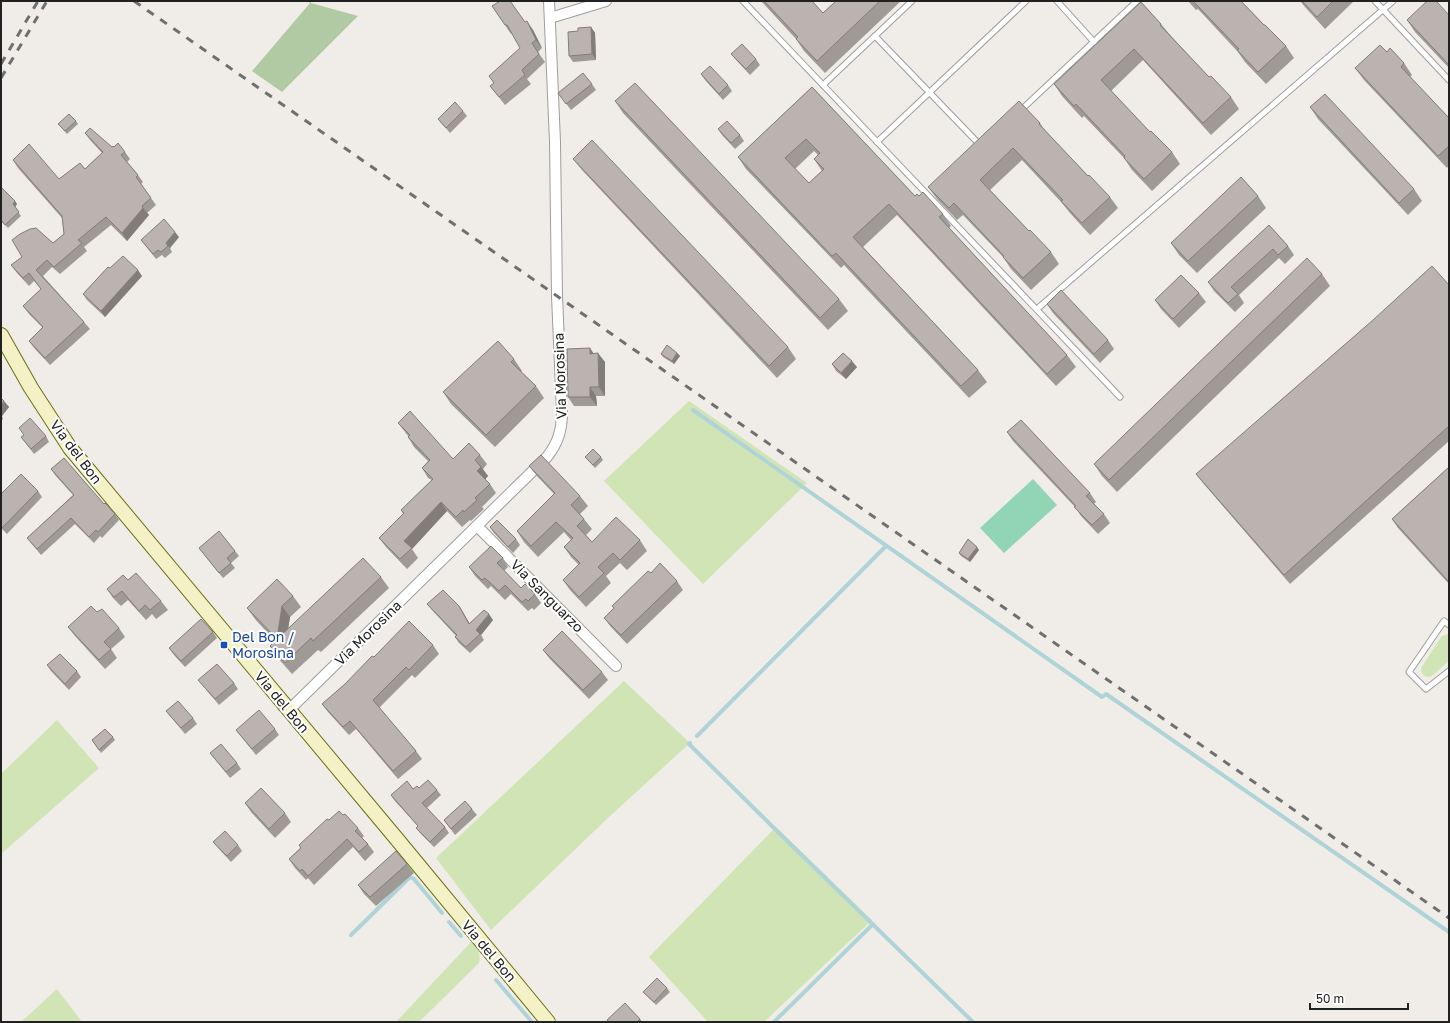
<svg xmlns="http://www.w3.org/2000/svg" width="1450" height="1023" font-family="'Golos Text',sans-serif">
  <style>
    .grass { fill: #d1e4b6 }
    .forest { fill: #b2caa3 }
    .pitch { fill: #92d5b5 }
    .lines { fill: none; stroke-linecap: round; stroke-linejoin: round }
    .stream { stroke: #b0d3d8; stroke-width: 4 }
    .lane-casing { stroke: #9e9e9e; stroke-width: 7 }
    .street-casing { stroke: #9e9e9e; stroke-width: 12 }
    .secondary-casing { stroke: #6c6e13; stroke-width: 16 }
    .lane { stroke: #fff; stroke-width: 5 }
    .street { stroke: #fff; stroke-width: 10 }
    .secondary { stroke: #f3f1c5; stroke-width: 14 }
    .rail { stroke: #6f6f6f; stroke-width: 3; stroke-dasharray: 8 8; stroke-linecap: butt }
    .wall { fill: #a09a96; fill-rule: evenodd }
    .shaded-wall { fill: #827d7a }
    .building { fill: #bab3af; stroke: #827d7a; fill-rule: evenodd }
    .transit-dot { fill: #1a4fb4; stroke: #fff; stroke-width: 1.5 }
    .labels { text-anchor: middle; stroke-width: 4; stroke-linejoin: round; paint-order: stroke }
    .street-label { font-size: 14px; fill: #212121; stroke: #fff }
    .transit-label { font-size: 14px; fill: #164399; stroke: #fff; text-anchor: start }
  </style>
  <rect width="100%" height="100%" fill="#f0ede9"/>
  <g class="grass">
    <polygon points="689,401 807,483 703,584 604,481"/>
    <path d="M1447,634L1449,635V661L1432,676C1426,679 1421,675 1421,668L1441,637Z"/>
    <polygon points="624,681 690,743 609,817 491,930 436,858"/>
    <polygon points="57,720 99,768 1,854 1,774"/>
    <polygon points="776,827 872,920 764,1022 708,1022 649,957"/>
    <path d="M472,941C478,948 481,954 479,963L419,1022H396Z"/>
    <polygon points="57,989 82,1022 21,1022"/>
  </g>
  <polygon class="forest" points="307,1 311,1 311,3 358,16 282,92 252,71 310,3"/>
  <polygon class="pitch" points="1033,479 1057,505 1004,553 980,528"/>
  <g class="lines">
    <g class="stream">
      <polyline points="693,410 1102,697 1106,694 1449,932"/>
      <polyline points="697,736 886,546"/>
      <polyline points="690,743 689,744 778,832 973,1022"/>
      <polyline points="449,922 461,936"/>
      <polyline points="351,935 410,877 414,879 442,913"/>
      <polyline points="496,980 532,1022"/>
      <polyline points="774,1022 873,924"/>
    </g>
    <g class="lane-casing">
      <g id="lane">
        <polyline points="743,1 1120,397"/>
        <polyline points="1057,1 1094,42"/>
        <polyline points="1375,1 1449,80"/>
        <polyline points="875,36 981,146"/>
        <polyline points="823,85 912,1"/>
        <polyline points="1020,111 1137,1"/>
        <polyline points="877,142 1026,1"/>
        <polyline points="1037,309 1393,1"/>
        <polyline points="1449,625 1444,621 1409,672 1426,689 1449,671"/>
      </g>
    </g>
    <g class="street-casing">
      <g id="street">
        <polyline points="550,18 606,1"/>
        <polyline points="477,526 616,666"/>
        <path d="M289,710L547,457C558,443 562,430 562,412L557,296L555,142L549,1"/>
      </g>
    </g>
    <g class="secondary-casing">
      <polyline id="secondary" points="1,335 31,388 70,448 396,838 548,1022"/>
    </g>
    <use href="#lane" class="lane"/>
    <use href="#street" class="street"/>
    <use href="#secondary" class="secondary"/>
    <g class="rail">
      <polyline points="134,1 1449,918"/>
      <polyline points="1,64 38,1"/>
      <polyline points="1,78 47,1"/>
    </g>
  </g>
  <g class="wall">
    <polygon points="761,1 812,1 823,13 836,1 901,1 825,73 804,51 796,39"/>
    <polygon points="1188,1 1241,1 1264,25 1286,46 1294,58 1266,84 1245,62 1238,52 1198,9 1196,10"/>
    <polygon points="1300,1 1352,1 1353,2 1325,29 1305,7"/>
    <polygon points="492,6 525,22 533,30 542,48 538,52 545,62 527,79 531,84 505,105 490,86 494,83 520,48 512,33 511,34"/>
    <polygon points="1449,15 1449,68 1415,32 1407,20"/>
    <polygon points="1161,24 1170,35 1209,77 1231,97 1239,109 1211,135 1143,60 1111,91 1150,132 1172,152 1180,164 1152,191 1132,170 1124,158 1084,116 1082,118 1062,96 1054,84"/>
    <polygon points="591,27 595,33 596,60 573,62 569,56 578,31"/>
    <polygon points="1387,52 1404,63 1412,75 1410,77 1449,118 1449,165 1447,168 1364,80 1355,68"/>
    <polygon points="731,54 756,59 760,65 750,75 736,60"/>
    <polygon points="701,74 728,85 732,91 723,100 705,80"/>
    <polygon points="592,84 596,90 571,110 558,93"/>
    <path d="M812,87L915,196H919L943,214L951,226L949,228L1067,355L1076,367L1056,386L897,215L863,247L978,370L987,382L969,398L844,265L841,268L746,169L738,157ZM814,151L818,155L814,159L822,171L809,183L795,169Z"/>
    <polygon points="615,101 839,299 848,311 828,330 623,113"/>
    <polygon points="1310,107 1414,189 1422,201 1408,215 1318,119"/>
    <polygon points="463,111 467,116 450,133 438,119"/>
    <polygon points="76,121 78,124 67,134 58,124"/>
    <polygon points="1040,123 1046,132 1088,176 1110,197 1118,208 1090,235 1070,213 1062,203 1022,160 990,190 1029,231 1051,252 1059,264 1031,290 1011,269 1003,257 963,215 957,220 937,199 928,187"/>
    <polygon points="718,129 740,135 744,141 735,149 722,135"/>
    <polygon points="85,133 112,147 114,147 125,152 130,159 127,162 138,175 143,182 141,184 156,205 147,213 149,215 127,241 111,225 84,247 87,251 60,274 52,267 43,276 84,322 90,329 50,365 35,349 29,341 43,328 29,314 23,306 41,289 34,281 29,286 17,273 11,265 53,243 64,234 62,218 18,168 13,160 59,179 85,169 102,153 90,140"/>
    <polygon points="573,159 788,347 796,359 777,378 582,170"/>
    <polygon points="1,187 17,204 15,207 21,216 8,228 1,221"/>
    <polygon points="1258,196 1266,208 1197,273 1179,255 1171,243"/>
    <polygon points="1269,225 1288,246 1294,255 1285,264 1279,258 1239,295 1244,303 1235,312 1214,291 1208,282"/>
    <polygon points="179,237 170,248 172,252 165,258 162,255 156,259 141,240"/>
    <polygon points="110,268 142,276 105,317 87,300 83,294"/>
    <polygon points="1322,274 1330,286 1117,492 1102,476 1094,464"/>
    <polygon points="1449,285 1449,441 1290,584 1203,483 1196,474"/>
    <polygon points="1199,293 1206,302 1179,328 1161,309 1155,300"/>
    <polygon points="1047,304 1108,340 1114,349 1100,363 1053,313"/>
    <polygon points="677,353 680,356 674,364 663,357 661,354"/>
    <polygon points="594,354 605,362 605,396 596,396 597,406 574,406 568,397"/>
    <polygon points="514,359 522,371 521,372 536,386 544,398 495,447 451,404 443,392"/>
    <polygon points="832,364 857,367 846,379 836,371"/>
    <polygon points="1,398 9,407 2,416 3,419 1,421"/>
    <polygon points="398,423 453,459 480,455 487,464 483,469 488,476 485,479 490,484 496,493 482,507 484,509 471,521 470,520 462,527 447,511 412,549 418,558 407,569 386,547 379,538 403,514 401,510 432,480 428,478 422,468 428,461 414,447 408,437 408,436 405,432"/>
    <polygon points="1007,432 1090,493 1096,502 1094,504 1104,514 1110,523 1098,534 1081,516 1075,507 1013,441"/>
    <polygon points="46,436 49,442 34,454 21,437"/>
    <polygon points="585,457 601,457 603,460 595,468"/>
    <polygon points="529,466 580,496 588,506 580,514 592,529 586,535 592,542 640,540 647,551 627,570 620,563 606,576 611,583 586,607 570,590 563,580 579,565 571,557 564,547 571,540 564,532 538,557 524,542 517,531 554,494 537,476"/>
    <polygon points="1449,467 1449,584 1398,528 1392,519"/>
    <polygon points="51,469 104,504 115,514 119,520 102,538 100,536 94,543 75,524 41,555 31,543 27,538 73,495 55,475"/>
    <polygon points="38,491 42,497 7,534 1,528 1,494"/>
    <polygon points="490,527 516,539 520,545 513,553 494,533"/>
    <polygon points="199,548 235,551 239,556 231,563 235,568 223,578"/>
    <polygon points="979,550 970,562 961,556 959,553"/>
    <polygon points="503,558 508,567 504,571 521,588 535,594 541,603 534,610 532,608 528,611 511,594 505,600 491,586 488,589 475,576 469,567"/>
    <polygon points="651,573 677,581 683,590 627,644 611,627 604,618 614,609 612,606"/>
    <polygon points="381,577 389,588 321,652 318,650 292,674 277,657 270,646 275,641 255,619 247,608 293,596 301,607 290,617 288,628"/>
    <polygon points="128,580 161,601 168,610 156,619 152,614 146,620 128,600 121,606 113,598 107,589"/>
    <polygon points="427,604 459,606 470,624 493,620 481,635 484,640 470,653 459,643 455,637 456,636 432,610"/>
    <polygon points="97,612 119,628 125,637 111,649 117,658 105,669 75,636 68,627"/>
    <polygon points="213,632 217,638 185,667 174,655 169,648"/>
    <polygon points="433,645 439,654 415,678 412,675 379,708 416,751 422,759 398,779 356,729 349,735 328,712 322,704 345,684 374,657"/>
    <polygon points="543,650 602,672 608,680 589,699 549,658"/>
    <polygon points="47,665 77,671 81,677 69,690 51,671"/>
    <polygon points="198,680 234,683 238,689 219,705 203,686"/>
    <polygon points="166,711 193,718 197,724 185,734 171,717"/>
    <polygon points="275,729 279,735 256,755 236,730"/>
    <polygon points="113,737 115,740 101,753 92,740"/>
    <polygon points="210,753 237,763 241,769 230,778"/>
    <polygon points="419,788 437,790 441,795 427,808 445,827 449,833 434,847 420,833 416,828 418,826 394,800 391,795"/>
    <polygon points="245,803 285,813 291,822 275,838 251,812"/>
    <polygon points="472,809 477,815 455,835 444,820"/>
    <polygon points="329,820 358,828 364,836 362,838 368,844 374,852 365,861 353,847 314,885 308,878 306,880 295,868 289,859"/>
    <polygon points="213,842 238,845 242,851 231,862 218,848"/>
    <polygon points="407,864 414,873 376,906 364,894 358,885"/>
    <polygon points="667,988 670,992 656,1005 643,992"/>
  </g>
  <g class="shaded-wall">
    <polygon points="527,21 533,30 542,48 536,40"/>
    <polygon points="591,27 595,33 596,60 592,54"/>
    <polygon points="15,201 17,204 15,207 13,204"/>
    <polygon points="143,208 149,215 127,241 122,233"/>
    <polygon points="175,232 179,237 170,248 166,243"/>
    <polygon points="138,270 142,276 105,317 101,311"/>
    <polygon points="590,348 596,357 590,354"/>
    <polygon points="598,353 605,362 605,396 599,387"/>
    <polygon points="677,353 680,356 674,364 672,361"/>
    <polygon points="852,361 857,367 846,379 841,373"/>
    <polygon points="590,387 596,396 597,406 590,397"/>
    <polygon points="4,401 9,407 2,416 1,405"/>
    <polygon points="481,467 488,476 484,481 477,471"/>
    <polygon points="441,502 447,511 412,549 404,541"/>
    <polygon points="977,547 979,550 970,562 968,559"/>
    <polygon points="282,606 290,617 285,650 277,639"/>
    <polygon points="459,606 463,612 473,630 469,624"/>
    <polygon points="489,614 493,620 481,635 476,630"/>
    <polygon points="640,1019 642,1022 638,1022 638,1021"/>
  </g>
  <g class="building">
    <polygon points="500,1 510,1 525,22 527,21 536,40 532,43 539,54 522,70 525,75 499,97 490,86 494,83 489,76 520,48 507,25 505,25 492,6"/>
    <polygon points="764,1 812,1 823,13 836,1 880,1 817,61 796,39 798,37"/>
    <polygon points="1193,1 1241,1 1264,25 1265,25 1286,46 1258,72 1237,50 1239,49"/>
    <polygon points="1302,1 1333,1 1317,17"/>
    <polygon points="1427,1 1436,1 1449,15 1449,65 1407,20"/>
    <polygon points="1141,2 1161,24 1160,25 1209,77 1211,76 1231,97 1203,123 1134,49 1101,80 1150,132 1151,131 1172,152 1144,179 1124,158 1125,156 1076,104 1074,106 1054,84"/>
    <polygon points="591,27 592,54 569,56 568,32 578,31 578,28"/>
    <polygon points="742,44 756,59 746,69 731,54"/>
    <polygon points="1380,45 1387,52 1390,48 1404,63 1401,67 1449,118 1449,146 1438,156 1355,68"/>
    <polygon points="710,66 728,85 719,94 701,74"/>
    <polygon points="583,73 592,84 566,104 558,93"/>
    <polygon points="635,83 839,299 820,318 615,101"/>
    <path d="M812,87L915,196L917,194L919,196L923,192L943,214L939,217L1067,355L1047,374L889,204L853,237L978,370L961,386L836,253L832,256L738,157ZM806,139L820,153L814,159L824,169L809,183L785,158Z"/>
    <polygon points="1325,94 1414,189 1399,203 1310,107"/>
    <polygon points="1019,101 1040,123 1039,124 1088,176 1089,175 1110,197 1082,223 1061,201 1063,200 1013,148 980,180 1029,231 1030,230 1051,252 1023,278 1003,257 1004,256 954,203 949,208 928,187"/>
    <polygon points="455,102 463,111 446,128 438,119"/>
    <polygon points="69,114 76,121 65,131 58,124"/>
    <polygon points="727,121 740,135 731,143 718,129"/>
    <polygon points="90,128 112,147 113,146 114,147 118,143 125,152 121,155 138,175 136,177 151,198 142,206 143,208 122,233 106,217 78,240 82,243 54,267 47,260 36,270 84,322 45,358 29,341 43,327 23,306 41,289 29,273 23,278 11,265 22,257 12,240 20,234 30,229 36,228 53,243 64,234 62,216 13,160 29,144 59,179 80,163 85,169 103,152 85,133"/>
    <polygon points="592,140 788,347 769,366 573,159"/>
    <polygon points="1241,177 1258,196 1188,261 1171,243"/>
    <polygon points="1,187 15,201 13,204 19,212 5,225 1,220"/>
    <polygon points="164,219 175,232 166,243 168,246 161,252 158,250 153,254 141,240"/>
    <polygon points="1269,225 1288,246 1278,255 1273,249 1231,287 1238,294 1228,303 1208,282"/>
    <polygon points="123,256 138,270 101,311 83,294 108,267 110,268"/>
    <polygon points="1307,258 1322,274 1109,480 1094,464"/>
    <polygon points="1432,266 1449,285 1449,426 1284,575 1196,474 1373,320"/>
    <polygon points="1181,275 1199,293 1173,319 1155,300"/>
    <polygon points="1061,290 1108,340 1094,354 1047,304"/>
    <polygon points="498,341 514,359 511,362 536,386 486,435 443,392"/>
    <polygon points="667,345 677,353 672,361 661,354"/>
    <polygon points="590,348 590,354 598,353 599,387 590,387 590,397 568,397 567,349"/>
    <polygon points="843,353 852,361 841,373 832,364"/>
    <polygon points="1,398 4,401 1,405"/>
    <polygon points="410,411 453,459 469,443 480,455 475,460 481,467 477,471 490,484 475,498 477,500 464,512 463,510 456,517 441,502 404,541 412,548 400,559 379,538 404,513 401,510 433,479 422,468 430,460 408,437 410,435 398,423"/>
    <polygon points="30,418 46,436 31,449 21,437 24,435 19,428"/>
    <polygon points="1021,420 1090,493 1086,496 1104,514 1092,525 1074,507 1076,506 1007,432"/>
    <polygon points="593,449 601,457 593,465 585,457"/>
    <polygon points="541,455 580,496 571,505 584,519 577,526 592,542 616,517 640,540 620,560 613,553 598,567 604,573 579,597 563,580 580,563 564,547 573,538 556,522 531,546 517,531 555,493 529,466"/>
    <polygon points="64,458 104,504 105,503 115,514 98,532 96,530 89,537 71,518 37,549 27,538 74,495 51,469"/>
    <polygon points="1449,467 1449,582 1392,519"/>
    <polygon points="21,474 38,491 2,528 1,526 1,494"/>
    <polygon points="497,520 516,539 508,547 490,527"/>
    <polygon points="219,531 235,551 227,558 231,563 219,573 199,548"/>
    <polygon points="968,539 977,547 968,559 959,553"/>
    <polygon points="491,546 503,558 497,563 521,588 525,584 535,594 528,601 526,599 522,602 505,585 499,591 485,578 482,580 469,567"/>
    <polygon points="363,558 381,577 313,641 311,638 285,663 270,646 277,639 247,608 277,579 293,596 282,606 277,639"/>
    <polygon points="660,563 677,581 621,635 604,618 614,608 612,606 648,571 651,573"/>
    <polygon points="136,573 161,601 150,610 145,605 139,611 122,591 114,597 107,589 123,575 128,580"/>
    <polygon points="443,590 459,606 469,624 484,610 489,614 476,630 480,634 466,647 455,637 457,635 427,604"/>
    <polygon points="91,606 97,612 102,609 119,628 104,642 111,649 99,660 68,627"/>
    <polygon points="201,619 213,632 181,661 169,648"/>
    <polygon points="409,621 433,645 409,670 406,667 373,700 416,751 393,771 350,721 343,727 322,704 345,684 372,656 374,657"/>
    <polygon points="562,631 602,672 583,690 543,650"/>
    <polygon points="60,654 77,671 65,684 47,665"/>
    <polygon points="217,664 234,683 215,699 198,680"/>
    <polygon points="178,701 193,718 181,728 166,711"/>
    <polygon points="259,710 275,729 252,749 236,730"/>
    <polygon points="105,729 113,737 99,750 92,740"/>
    <polygon points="221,744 237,763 226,772 210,753"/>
    <polygon points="428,780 437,790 422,803 445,827 430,842 416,828 418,826 391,795 407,781 413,789 417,786 419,788"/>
    <polygon points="261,788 285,813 269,829 245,803"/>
    <polygon points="465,801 472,809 451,829 444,820"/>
    <polygon points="339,811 343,815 345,814 358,828 355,831 368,844 359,852 347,839 308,876 302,869 300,871 289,859 301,848 299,845 327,819 329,820"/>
    <polygon points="225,831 238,845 227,856 213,842"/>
    <polygon points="396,851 407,864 370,897 358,885"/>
    <polygon points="657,978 667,988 654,1002 643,992"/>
    <polygon points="625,1003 640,1019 638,1021 638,1022 610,1022 607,1020"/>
  </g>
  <rect class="transit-dot" x="220" y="641" width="8" height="8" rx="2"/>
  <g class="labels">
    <g class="street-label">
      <text transform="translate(560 376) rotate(-92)" y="5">Via Morosina</text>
      <text transform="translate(76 452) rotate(53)" y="5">Via del Bon</text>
      <text transform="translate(547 596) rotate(45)" y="5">Via Sanguarzo</text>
      <text transform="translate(368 633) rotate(-44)" y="5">Via Morosina</text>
      <text transform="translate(282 702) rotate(50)" y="5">Via del Bon</text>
      <text transform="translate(489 951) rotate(50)" y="5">Via del Bon</text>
    </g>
    <g class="transit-label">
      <text x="232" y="642">Del Bon /<tspan x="232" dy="16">Morosina</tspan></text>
    </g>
  </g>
  <rect width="1450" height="1023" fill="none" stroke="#212121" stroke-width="4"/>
  <path d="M1310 1003v6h98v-6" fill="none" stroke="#212121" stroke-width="2"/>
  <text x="1316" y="1003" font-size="12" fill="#212121" stroke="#ffffff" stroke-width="3" paint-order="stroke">50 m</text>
</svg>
